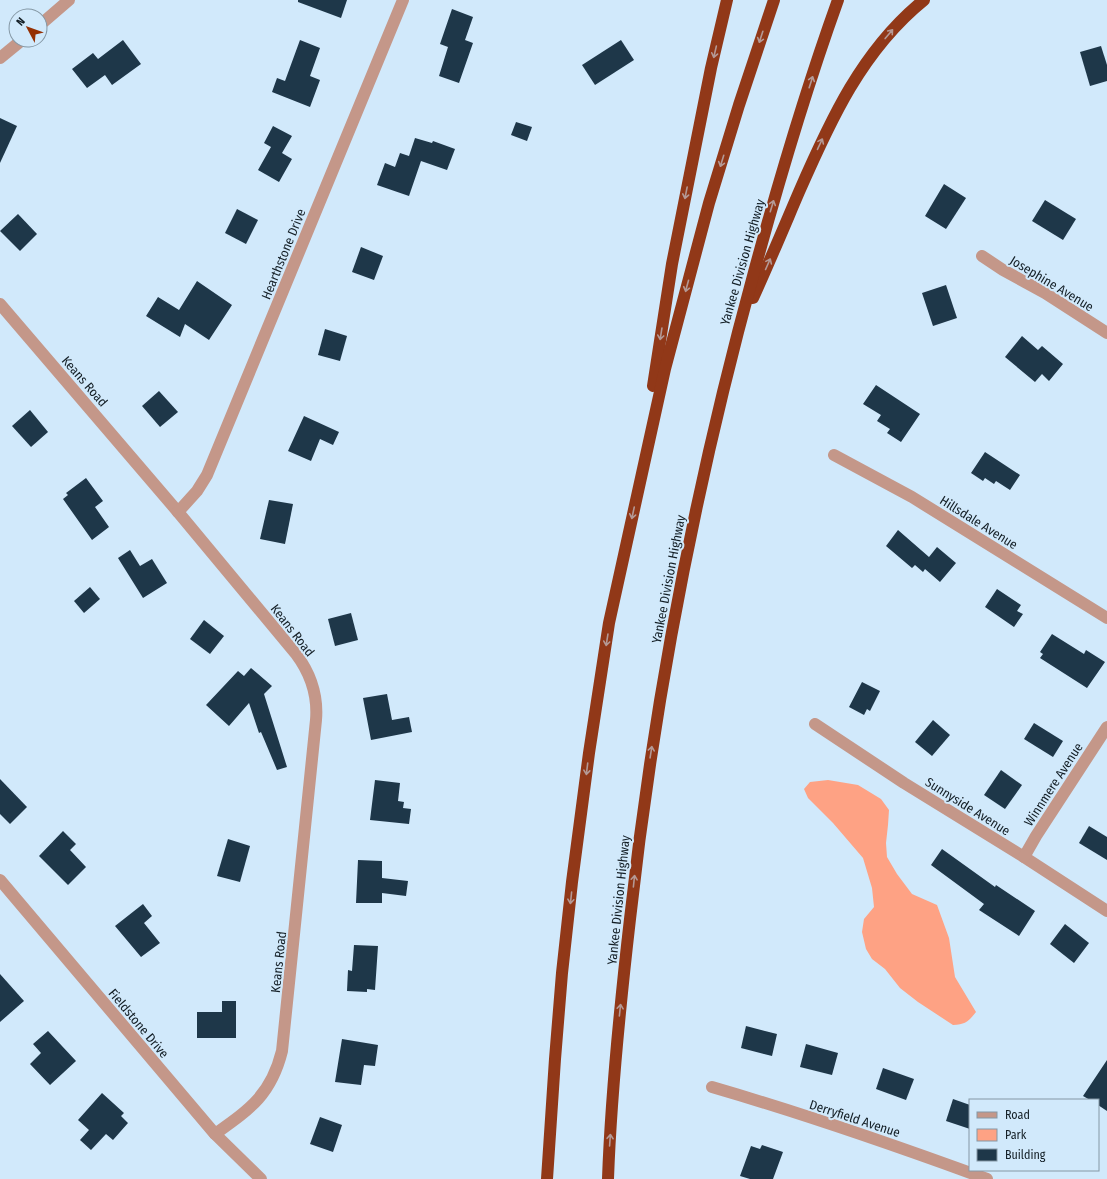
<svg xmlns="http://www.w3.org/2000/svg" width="1107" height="1179" font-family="'Fira Sans Condensed',sans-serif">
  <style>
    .green { fill: #fea284 }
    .building { fill: #1e3749 }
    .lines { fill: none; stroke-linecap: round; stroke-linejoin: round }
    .minor { stroke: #c49789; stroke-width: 12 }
    .motorway { stroke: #913818; stroke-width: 12 }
    .oneway { stroke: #b49995 }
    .labels { text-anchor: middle; stroke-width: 4; stroke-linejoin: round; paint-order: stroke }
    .street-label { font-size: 13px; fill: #131e25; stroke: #d1e9fb }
  </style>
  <rect width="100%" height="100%" fill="#d1e9fb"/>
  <path class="green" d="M828,780L858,785L881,799L889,810L888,825L886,843L887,857L897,874L912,894L937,905L949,938L955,977L976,1012C968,1022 966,1024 953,1025L918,1002L900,988L885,969L872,959L866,949L862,932L864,919L874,907L872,888L863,858L833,823L808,798L804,789L810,782Z"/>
  <g class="building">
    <polygon points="298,0 347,0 341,18 298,2"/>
    <polygon points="452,9 473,17 465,40 473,43 459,83 439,76 448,47 440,44"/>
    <polygon points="123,40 141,64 112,85 105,75 87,88 72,69 93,53 98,59"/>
    <polygon points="300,40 320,48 310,76 320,80 310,107 272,92 277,78 285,81"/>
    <polygon points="621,40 634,60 595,85 582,65"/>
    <polygon points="1101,46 1107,65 1107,81 1090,86 1080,52"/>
    <polygon points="0,118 17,126 0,163"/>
    <polygon points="516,122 532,127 527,141 511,135"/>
    <polygon points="273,126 292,136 282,153 292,159 279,182 258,170 271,147 264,143"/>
    <polygon points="415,138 432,143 433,141 455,149 447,170 421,161 409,196 377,185 385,163 395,167 400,153 409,156"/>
    <polygon points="944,184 966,198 946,229 925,216"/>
    <polygon points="1045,200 1076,219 1063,240 1032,221"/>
    <polygon points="237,209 258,220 246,244 225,233"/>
    <polygon points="18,214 37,234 20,251 0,231"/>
    <polygon points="361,247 383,256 374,280 352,272"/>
    <polygon points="197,281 232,305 209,340 185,324 180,337 146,316 158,297 179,310"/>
    <polygon points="946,285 957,318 933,326 922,293"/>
    <polygon points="325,329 347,336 340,361 318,355"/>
    <polygon points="1022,336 1038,350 1042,346 1063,364 1049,381 1042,374 1035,382 1005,357"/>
    <polygon points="876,385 920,414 901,442 887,433 890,429 877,421 881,415 863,404"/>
    <polygon points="159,391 178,412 160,427 142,406"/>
    <polygon points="30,410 48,432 31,447 12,426"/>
    <polygon points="304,416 339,432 333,445 320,439 311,461 288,451"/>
    <polygon points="985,452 1020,475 1010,490 996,481 994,484 985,478 983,481 971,473"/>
    <polygon points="86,478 103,501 95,507 109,527 92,540 63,499 68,495 66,493"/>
    <polygon points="269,500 293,504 285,544 260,539"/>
    <polygon points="898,530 929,557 937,547 956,563 940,582 925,569 923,572 915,565 912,568 886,546"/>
    <polygon points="130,550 140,566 152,559 167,583 143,598 118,558"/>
    <polygon points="90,587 100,599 84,613 74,601"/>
    <polygon points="997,589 1021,605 1017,611 1023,614 1014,627 985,607"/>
    <polygon points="351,613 358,640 335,646 328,619"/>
    <polygon points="204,620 224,636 210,654 190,639"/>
    <polygon points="1052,634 1084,654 1086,650 1105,662 1087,688 1040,658 1043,654 1040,652"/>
    <polygon points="251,668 272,686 264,694 287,767 277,770 261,732 259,733 249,703 229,726 206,705 238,671 244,676"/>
    <polygon points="862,682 880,691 870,711 867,709 864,715 849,707"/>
    <polygon points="387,694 392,720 409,717 412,732 371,740 363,698"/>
    <polygon points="933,720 950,735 932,756 915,742"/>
    <polygon points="1034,723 1063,741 1053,757 1024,739"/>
    <polygon points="1001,770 1022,785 1005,809 984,795"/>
    <polygon points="0,779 27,807 10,824 0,814"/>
    <polygon points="375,780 400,783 398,801 404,802 403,808 411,809 409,824 370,820"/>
    <polygon points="1089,826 1107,837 1107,860 1079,843"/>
    <polygon points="63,831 76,844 70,850 86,867 68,885 39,856"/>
    <polygon points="228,839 250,846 240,882 217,876"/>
    <polygon points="942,849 995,887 996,885 1035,911 1019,936 979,910 984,904 931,865"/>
    <polygon points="358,860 382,861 382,878 408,881 406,896 382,893 382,903 356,903"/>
    <polygon points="143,904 152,916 144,923 160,943 141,957 115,926"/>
    <polygon points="1065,924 1089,943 1074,963 1050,944"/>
    <polygon points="354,945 378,946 375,990 367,989 367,992 347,991 348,970 352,971"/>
    <polygon points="0,974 24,1001 0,1022"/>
    <polygon points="222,1001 236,1001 236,1038 197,1038 197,1012 222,1012"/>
    <polygon points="746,1026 777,1034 772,1056 741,1048"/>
    <polygon points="48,1031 76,1061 50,1085 30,1064 41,1053 33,1044"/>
    <polygon points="342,1039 378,1045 375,1066 364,1065 361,1085 335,1082"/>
    <polygon points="806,1044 838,1053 832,1075 800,1067"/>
    <polygon points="1107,1060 1107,1111 1098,1105 1098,1100 1090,1100 1083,1096"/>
    <polygon points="883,1068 914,1079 906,1100 876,1089"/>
    <polygon points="102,1093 124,1113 121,1116 128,1123 113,1140 106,1134 91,1150 80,1140 89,1130 78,1120"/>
    <polygon points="953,1099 970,1105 970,1129 946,1121"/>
    <polygon points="320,1117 342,1125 333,1152 310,1144"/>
    <polygon points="762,1145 783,1152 773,1179 750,1179 740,1176 751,1146 760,1149"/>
  </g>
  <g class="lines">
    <g class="minor">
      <polyline points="40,25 69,0"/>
      <polyline points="0,58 22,40"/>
      <polyline points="982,256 1003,270 1045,293 1107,333"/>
      <path d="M0,304L178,512L296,654C311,674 318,696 316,720L282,1051C271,1095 250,1109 215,1134"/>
      <polyline points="834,455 912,497 1107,618"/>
      <polyline points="178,512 197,491 207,475 403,0"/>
      <polyline points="815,724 904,783 1024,857 1107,911"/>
      <polyline points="1024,857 1036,836 1107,727"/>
      <polyline points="0,880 215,1134 261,1179"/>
      <path d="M712,1087C805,1114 897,1146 987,1179"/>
    </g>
    <g class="motorway">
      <path d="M753,298C769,263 784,227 799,192C830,121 862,50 924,0"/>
      <polyline points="653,386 672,264 711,68 727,0"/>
      <polyline points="547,1179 555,1059 562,973 572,882 589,753 609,623 665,369 709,203 739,105 774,0"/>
      <path d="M608,1179C611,1092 620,1006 630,919C654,701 696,484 754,272C779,180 806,89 838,0"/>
    </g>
  </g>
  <defs><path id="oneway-shaft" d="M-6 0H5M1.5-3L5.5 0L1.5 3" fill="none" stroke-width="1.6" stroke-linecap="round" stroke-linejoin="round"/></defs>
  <g class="oneway">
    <use href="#oneway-shaft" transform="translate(889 34) rotate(-50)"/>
    <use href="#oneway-shaft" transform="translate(761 37) rotate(108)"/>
    <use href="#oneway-shaft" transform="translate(715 52) rotate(103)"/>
    <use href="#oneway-shaft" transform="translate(811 82) rotate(-72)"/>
    <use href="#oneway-shaft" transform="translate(820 144) rotate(-65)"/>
    <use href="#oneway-shaft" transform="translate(722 161) rotate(107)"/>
    <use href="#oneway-shaft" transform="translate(686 193) rotate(101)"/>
    <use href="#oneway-shaft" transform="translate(772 206) rotate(-73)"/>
    <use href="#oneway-shaft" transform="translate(768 264) rotate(-66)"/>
    <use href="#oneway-shaft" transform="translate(687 286) rotate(105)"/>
    <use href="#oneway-shaft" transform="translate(661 334) rotate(99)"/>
    <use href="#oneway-shaft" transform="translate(633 513) rotate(102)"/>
    <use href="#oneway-shaft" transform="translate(607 640) rotate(99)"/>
    <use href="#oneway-shaft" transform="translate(651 752) rotate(-81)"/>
    <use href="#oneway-shaft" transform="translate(587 769) rotate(97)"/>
    <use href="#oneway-shaft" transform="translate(634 881) rotate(-84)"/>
    <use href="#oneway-shaft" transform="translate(571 898) rotate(96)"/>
    <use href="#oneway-shaft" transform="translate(620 1010) rotate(-84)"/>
    <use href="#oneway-shaft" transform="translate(610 1140) rotate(-86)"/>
  </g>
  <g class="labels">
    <g class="street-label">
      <text transform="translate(283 254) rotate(-68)" y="5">Hearthstone Drive</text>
      <text transform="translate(742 262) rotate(-74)" y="5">Yankee Division Highway</text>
      <text transform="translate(1052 283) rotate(31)" y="5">Josephine Avenue</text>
      <text transform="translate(85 381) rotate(49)" y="5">Keans Road</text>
      <text transform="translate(979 522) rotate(32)" y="5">Hillsdale Avenue</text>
      <text transform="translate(668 579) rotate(-79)" y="5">Yankee Division Highway</text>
      <text transform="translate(293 630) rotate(52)" y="5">Keans Road</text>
      <text transform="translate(1053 784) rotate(-57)" y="5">Winnmere Avenue</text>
      <text transform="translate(968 806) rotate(32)" y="5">Sunnyside Avenue</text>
      <text transform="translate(618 900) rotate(-84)" y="5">Yankee Division Highway</text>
      <text transform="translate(278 962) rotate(-84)" y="5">Keans Road</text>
      <text transform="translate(139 1023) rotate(50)" y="5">Fieldstone Drive</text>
      <text transform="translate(855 1118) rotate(18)" y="5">Derryfield Avenue</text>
    </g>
  </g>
  <rect x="969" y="1099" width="130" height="72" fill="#d1e9fb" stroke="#8598a5"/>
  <rect x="977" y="1112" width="20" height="6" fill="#c49789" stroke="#8598a5"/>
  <text x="1005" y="1119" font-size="12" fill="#131e25">Road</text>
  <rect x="977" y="1129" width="20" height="12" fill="#fea284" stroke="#8598a5"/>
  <text x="1005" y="1139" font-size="12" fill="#131e25">Park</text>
  <rect x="977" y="1149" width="20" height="12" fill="#1e3749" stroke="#8598a5"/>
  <text x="1005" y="1159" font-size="12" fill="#131e25">Building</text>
  <g transform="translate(28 28) rotate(311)"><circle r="19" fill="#d1e9fb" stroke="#8598a5"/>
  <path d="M0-3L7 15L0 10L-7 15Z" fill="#953003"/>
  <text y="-6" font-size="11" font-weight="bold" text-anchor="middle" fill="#131e25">N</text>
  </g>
</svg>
